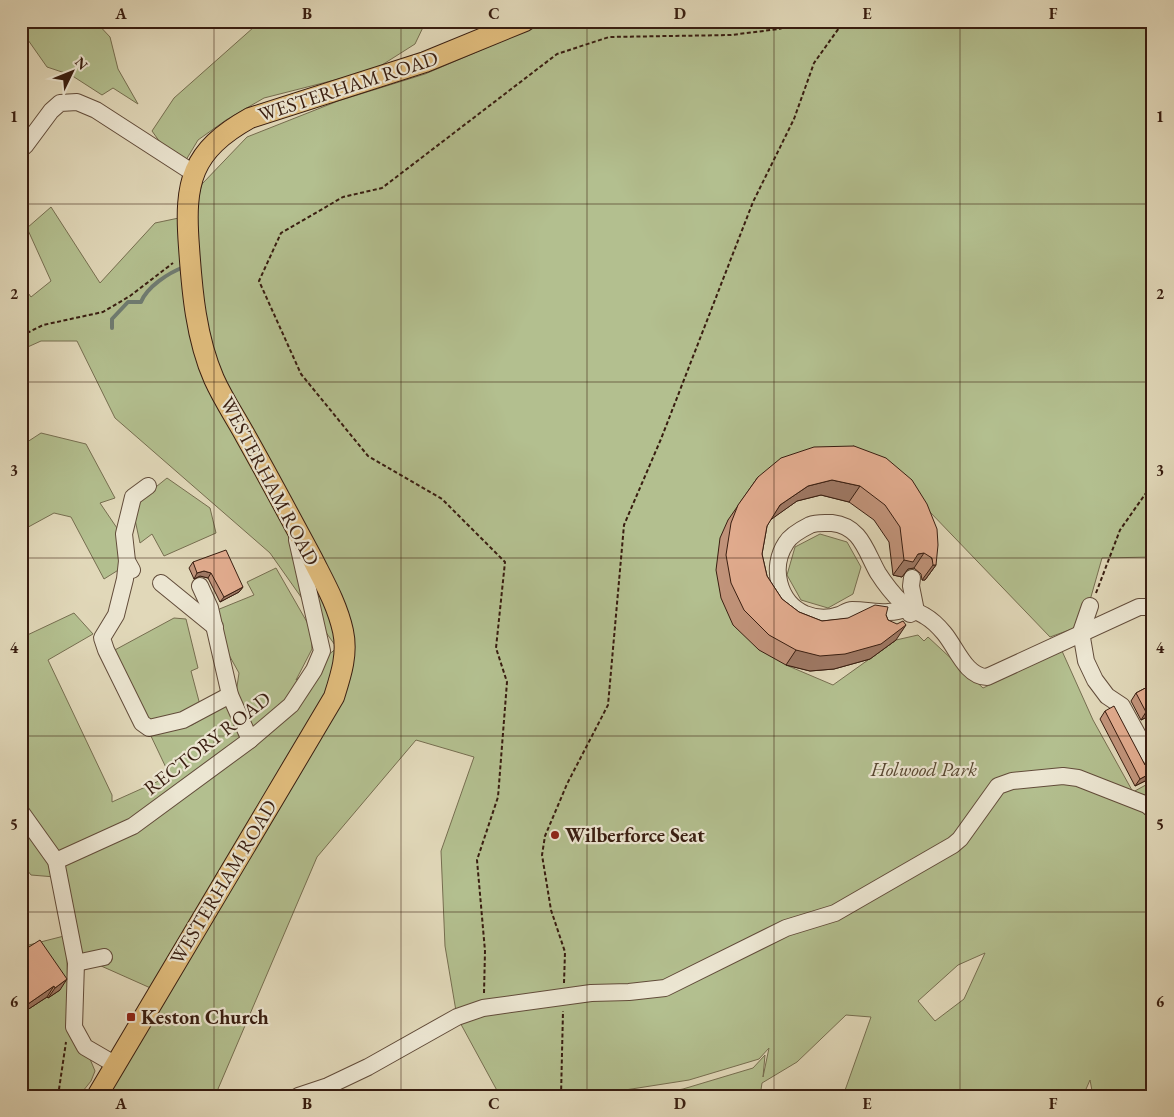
<svg xmlns="http://www.w3.org/2000/svg" width="1174" height="1117" font-family="'EB Garamond',serif">
  <style>
    .green { fill: #b3bf8f; stroke: #766e50; fill-rule: evenodd }
    .lines { fill: none; stroke-linecap: round; stroke-linejoin: round }
    .stream { stroke: #6f7b71; stroke-width: 4 }
    .minor-casing { stroke: #624c3a; stroke-width: 18 }
    .major-casing { stroke: #381d10; stroke-width: 22 }
    .path { stroke: #381d10; stroke-width: 2; stroke-dasharray: 4 2.5; stroke-linecap: butt }
    .minor { stroke: #ece6d2; stroke-width: 16 }
    .major { stroke: #e0bc7c; stroke-width: 20 }
    .wall { fill: #c2947b; stroke: #381d10 }
    .shaded-wall { fill: #9e7864; stroke: #381d10 }
    .building { fill: #e2ac8f; stroke: #381d10 }
    .grid { fill: none; stroke: #381d10; stroke-width: 1; stroke-opacity: 0.55 }
    .poi-dot { fill: #8f2418; stroke: #ece6d2; stroke-width: 2 }
    .labels { text-anchor: middle; stroke-width: 4.5; stroke-linejoin: round; paint-order: stroke }
    .street-label { font-size: 20px; fill: #381d10; stroke: #ece6d2 }
    .park-label { font-size: 20px; font-style: italic; fill: #574630; stroke: #ece6d2 }
    .poi-label { font-size: 20px; font-weight: bold; fill: #381d10; stroke: #ece6d2; text-anchor: start }
    .neatline { fill: none; stroke: #381d10; stroke-width: 2 }
    .grid-label { font-size: 16px; text-anchor: middle; font-weight: bold; fill: #381d10 }
  </style>
  <rect width="100%" height="100%" fill="#e1d8b9"/>
  <filter id="stains"><feTurbulence type="fractalNoise" baseFrequency=".004" numOctaves="4"/><feColorMatrix values="0 0 0 0 .2 0 0 0 0 .09 0 0 0 0 .02 0 0 0 .5 -.17"/></filter>
  <radialGradient id="worn" r=".72"><stop offset=".6" stop-color="#630" stop-opacity="0"/><stop offset="1" stop-color="#630" stop-opacity=".3"/></radialGradient>
  <g class="green">
    <polygon points="21,21 95,21 110,37 118,69 138,104 113,88 102,95 71,75 47,67 21,30"/>
    <polygon points="251,21 426,21 415,44 374,70 264,98 226,120 198,140 186,160 162,145 152,131 174,98 254,27"/>
    <path d="M549,21H819L820,23L823,21H1153V557L1102,558L1083,625L1050,637L929,511L876,473L728,520L786,665L833,685L896,640L918,635L924,641L928,637L983,688L1062,651L1093,720L1133,792L1153,781V1096H1093L1090,1080L1083,1096H843L871,1017L846,1015L797,1062L762,1083L760,1096H642L683,1089L753,1068L765,1055L763,1077L769,1048L759,1059L689,1080L593,1095L500,1096L457,1017L445,946L441,851L474,757L416,740L317,857L215,1096H99L155,990L81,957L55,877L31,875L21,862V638L74,613L93,634L48,660L112,795V802L170,776L150,734L192,725L227,704L234,726L247,717L236,693L239,673L229,655L217,610L254,595L247,582L276,568L311,629L312,649L296,680L337,648L270,553L115,418L77,341H41L21,350V283L31,297L51,281L27,228L51,207L100,283L155,223L193,215L202,184L247,137L338,101L425,74ZM985,953L964,999L935,1021L918,1001L958,965Z"/>
    <polygon points="41,433 86,444 115,498 100,503 119,531 120,569 104,579 71,517 54,513 21,531 21,446"/>
    <polygon points="167,478 210,508 216,533 164,556 152,534 140,543 134,515 136,503"/>
    <polygon points="820,534 847,542 861,567 853,594 828,608 801,600 787,575 795,547"/>
    <polygon points="174,618 186,619 198,668 191,671 200,705 161,720 150,722 113,651"/>
    <polygon points="64,936 67,958 68,1022 90,1059 95,1071 91,1081 79,1096 21,1096 21,947"/>
  </g>
  <g class="lines">
    <path class="stream" d="M112,328V319L128,302H141C147,287 168,273 184,267"/>
    <g class="minor-casing">
      <g id="minor">
        <polyline points="25,146 51,111 60,103 77,102 96,110 195,174"/>
        <polyline points="127,561 125,579 116,615 102,638 106,650 142,723 149,728 183,720 230,695"/>
        <polyline points="132,570 127,561 124,534 133,497 148,486"/>
        <polyline points="161,583 215,627"/>
        <polyline points="200,586 210,608 230,695 250,740"/>
        <polyline points="1090,606 1081,632 1086,661 1095,680 1107,696 1122,706 1150,757 1153,756"/>
        <path d="M908,608C887,616 873,610 852,610C847,610 843,614 839,615C828,619 815,618 805,614C778,602 770,567 786,543C790,536 802,529 810,525C817,522 825,523 832,523C861,526 866,552 878,573C885,584 893,594 902,603C908,609 917,611 925,616C932,620 939,627 944,633C956,647 966,677 987,677L1139,607H1153"/>
        <polyline points="910,614 916,611 911,586 912,578"/>
        <polyline points="21,812 56,861 76,963 74,1027 85,1047 116,1065"/>
        <polyline points="56,861 133,826 250,740 291,705 314,670 322,651 297,540"/>
        <polyline points="76,963 104,957"/>
        <polyline points="298,1096 328,1086 368,1067 457,1017 483,1008 591,993 629,992 665,988 786,928 835,913 953,845 960,839 998,786 1012,781 1063,776 1078,778 1147,805 1153,810"/>
      </g>
    </g>
    <g class="major-casing">
      <path id="major" d="M97,1096L334,697C341,675 348,654 343,631C337,604 324,582 312,558C290,517 268,476 245,435C235,417 223,399 214,379C196,338 192,291 189,247C184,182 191,151 250,118L425,62L525,21"/>
    </g>
    <g class="path">
      <polyline points="21,336 43,325 103,312 130,296 173,263"/>
      <polyline points="1096,593 1120,530 1153,483"/>
      <polyline points="564,983 565,952 551,910 542,855 545,836 567,784 608,705 624,525 661,439 753,202 794,119 814,63 844,21"/>
      <polyline points="484,993 485,951 477,860 498,797 507,682 496,648 505,562 442,499 368,456 301,374 259,281 281,233 343,197 382,188 557,54 609,37 731,35 779,29 805,21"/>
      <polyline points="58,1096 66,1042"/>
      <polyline points="561,1096 563,1011"/>
    </g>
    <use href="#minor" class="minor"/>
    <use href="#major" class="major"/>
  </g>
  <g class="wall">
    <polygon points="854,446 936,565 925,580 922,580 921,574 914,568 908,569 902,577 893,575 889,542 874,520 849,502 821,495 797,501 771,519 767,526 762,554 767,576 782,599 799,612 822,621 886,615 896,640 870,659 834,669 810,671 786,665 759,650 733,625 721,598 716,570 720,538 728,520 758,477"/>
    <polygon points="193,562 243,587 239,592 220,602 208,578 200,576 194,579 189,568"/>
    <polygon points="1153,684 1153,714 1141,720 1131,701 1136,693"/>
    <polygon points="1105,711 1145,765 1153,761 1153,777 1135,786 1100,719"/>
    <polygon points="1153,852 1153,867 1149,866"/>
    <polygon points="21,952 60,990 48,998 47,997 21,1014"/>
  </g>
  <g class="shaded-wall">
    <polygon points="832,480 860,486 849,502 821,495 797,501 769,521 780,505 808,486"/>
    <polygon points="924,553 914,568 908,569 902,577 893,575 904,560 918,554"/>
    <polygon points="933,565 936,565 925,580 922,580"/>
    <polygon points="204,571 211,573 208,578 200,576 194,579 197,573"/>
    <polygon points="243,587 239,592 220,602 224,597"/>
    <polygon points="906,625 896,640 870,659 834,669 810,671 786,665 796,650"/>
    <polygon points="1153,709 1153,714 1141,720 1146,712"/>
    <polygon points="1153,772 1153,777 1135,786 1140,779"/>
    <polygon points="1153,861 1153,867 1149,866"/>
    <polygon points="67,979 60,990 48,998 55,988"/>
    <polygon points="54,986 47,997 21,1014 28,1004"/>
  </g>
  <g class="building">
    <polygon points="854,446 886,458 912,480 927,504 937,529 938,545 936,565 933,565 932,558 924,553 918,554 913,562 904,560 900,527 885,505 860,486 832,480 808,486 780,505 767,526 762,554 767,576 782,599 799,612 822,621 848,618 875,605 888,607 886,615 888,620 897,624 903,621 906,625 881,644 845,654 820,656 796,650 769,635 744,610 731,583 726,555 731,523 738,505 758,477 781,458 814,447"/>
    <polygon points="226,550 243,587 224,597 211,573 204,571 197,573 193,562"/>
    <polygon points="1153,684 1153,709 1146,712 1136,693"/>
    <polygon points="1114,706 1145,765 1153,761 1153,772 1140,779 1105,711"/>
    <polygon points="40,940 67,979 55,988 54,986 28,1004 21,994 21,952"/>
  </g>
  <path class="grid" d="M214,21V1096M401,21V1096M587,21V1096M774,21V1096M960,21V1096M21,204H1153M21,382H1153M21,558H1153M21,736H1153M21,912H1153"/>
  <g class="poi-dot">
    <circle cx="555" cy="835" r="5"/>
    <rect x="126" y="1012" width="10" height="10" rx="2.5"/>
  </g>
  <g class="labels">
    <g class="street-label">
      <text transform="translate(348 86) rotate(-18)" y="7">WESTERHAM ROAD</text>
      <text transform="translate(270 481) rotate(62)" y="7">WESTERHAM ROAD</text>
      <text transform="translate(207 743) rotate(-38)" y="7">RECTORY ROAD</text>
      <text transform="translate(223 882) rotate(-59)" y="7">WESTERHAM ROAD</text>
    </g>
    <g class="park-label">
      <text x="924" y="776">Holwood Park</text>
    </g>
    <g class="poi-label">
      <text x="565" y="842">Wilberforce Seat</text>
      <text x="141" y="1024">Keston Church</text>
    </g>
  </g>
  <rect width="1174" height="1117" fill="none" stroke="#e1d8b9" stroke-width="55"/>
  <g transform="translate(72 72) rotate(47)" stroke="#ece6d2" stroke-width="4" paint-order="stroke">
  <path d="M0-4L9 19L0 12L-9 19Z" fill="#381d10"/>
  <text y="-8" font-size="14" font-weight="bold" text-anchor="middle" fill="#381d10">N</text>
  </g>
  <rect x="28" y="28" width="1118" height="1062" class="neatline"/>
  <g class="grid-label">
    <text x="121" y="19">A</text>
    <text x="307" y="19">B</text>
    <text x="494" y="19">C</text>
    <text x="680" y="19">D</text>
    <text x="867" y="19">E</text>
    <text x="1053" y="19">F</text>
    <text x="14" y="122">1</text>
    <text x="1160" y="122">1</text>
    <text x="14" y="299">2</text>
    <text x="1160" y="299">2</text>
    <text x="14" y="476">3</text>
    <text x="1160" y="476">3</text>
    <text x="14" y="653">4</text>
    <text x="1160" y="653">4</text>
    <text x="14" y="830">5</text>
    <text x="1160" y="830">5</text>
    <text x="14" y="1007">6</text>
    <text x="1160" y="1007">6</text>
    <text x="121" y="1109">A</text>
    <text x="307" y="1109">B</text>
    <text x="494" y="1109">C</text>
    <text x="680" y="1109">D</text>
    <text x="867" y="1109">E</text>
    <text x="1053" y="1109">F</text>
  </g>
  <rect width="100%" height="100%" filter="url(#stains)"/>
  <rect width="100%" height="100%" fill="url(#worn)"/>
</svg>
